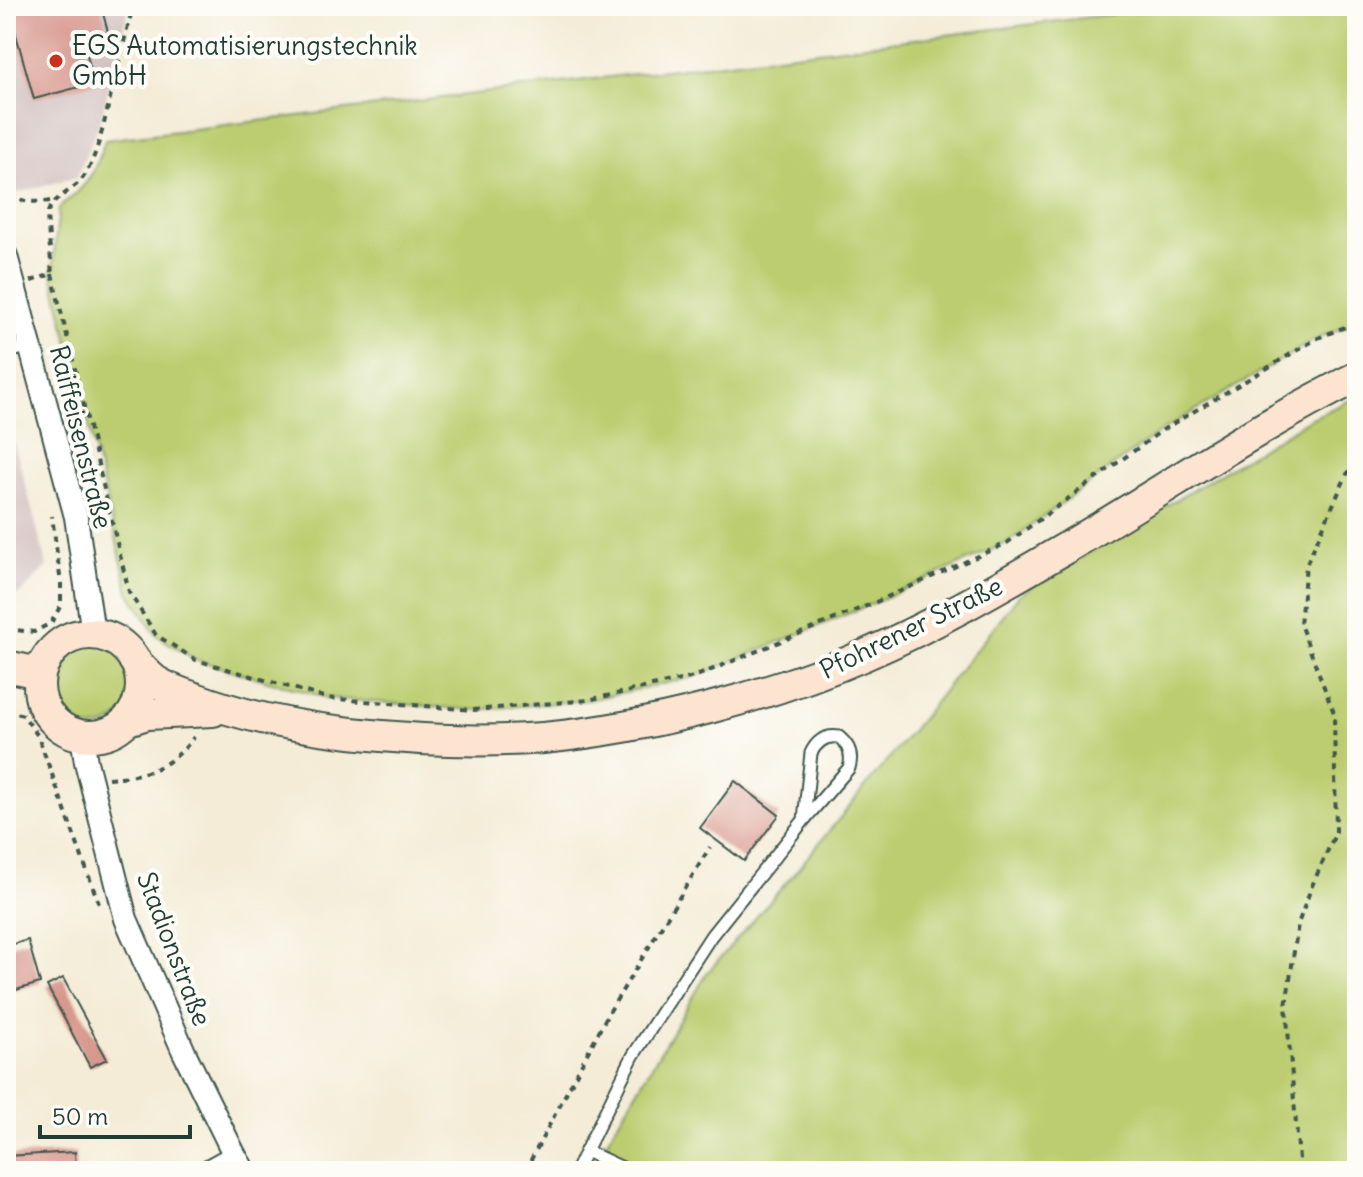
<svg xmlns="http://www.w3.org/2000/svg" width="1363" height="1177" font-family="Delius,sans-serif">
  <style>
    .industrial { fill: #d1bfbf }
    .green { fill: #bbcd70; stroke: #6d8552; stroke-width: 2 }
    .building { fill: #d8988e }
    .lines { fill: none; stroke-linecap: round; stroke-linejoin: round }
    .lane-casing { stroke: #3f574c; stroke-width: 15 }
    .street-casing { stroke: #3f574c; stroke-width: 26 }
    .secondary-casing { stroke: #3f574c; stroke-width: 34 }
    .path { stroke: #3f574c; stroke-width: 4; stroke-dasharray: 6 6; stroke-linecap: butt }
    .lane { stroke: #fff; stroke-width: 11 }
    .street { stroke: #fff; stroke-width: 22 }
    .secondary { stroke: #fde4d1; stroke-width: 30 }
    .poi-dot { fill: #c8321e; stroke: #fdfcf7; stroke-width: 3 }
    .labels { text-anchor: middle; stroke-width: 8; stroke-linejoin: round; paint-order: stroke }
    .poi-label { font-size: 26px; fill: #1f3d34; stroke: #fdfcf7; text-anchor: start }
    .street-label { font-size: 26px; fill: #1f3d34; stroke: #fdfcf7 }
  </style>
  <rect width="100%" height="100%" fill="#fdfcf7"/>
  <filter id="ink" filterUnits="userSpaceOnUse"><feTurbulence type="fractalNoise" baseFrequency=".0125" numOctaves="2"/><feDisplacementMap in="SourceGraphic" scale="16" xChannelSelector="R" yChannelSelector="G"/><feConvolveMatrix kernelMatrix="1 2 1 2 8 2 1 2 1" color-interpolation-filters="sRGB"/></filter>
  <filter id="wash" filterUnits="userSpaceOnUse"><feTurbulence type="fractalNoise" baseFrequency=".006" numOctaves="4" result="noise"/><feDisplacementMap in="SourceGraphic" scale="32" xChannelSelector="R" yChannelSelector="G"/><feGaussianBlur stdDeviation="1.8" result="paint"/><feColorMatrix in="noise" values="0 0 0 0 0 0 0 0 0 0 0 0 0 0 0 0 0 1.4 0 .05"/><feComposite in="paint" operator="in"/></filter>
  <g filter="url(#wash)">
    <rect width="100%" height="100%" fill="#f4ecd7"/>
    <g class="industrial">
      <polygon points="6,6 129,6 101,118 77,177 6,196"/>
      <polygon points="6,412 47,566 21,593 6,598"/>
    </g>
    <g class="green">
      <path d="M1179,6H1357V322L1318,338L1164,429L1007,543L876,602L694,677L588,700L474,710L327,698L196,660L156,635L129,592L52,274L59,208C88,185 94,176 105,140Z"/>
      <polygon points="1357,397 1357,1171 589,1171 708,972 793,875 927,712 1019,595 1310,419"/>
      <circle cx="90" cy="684" r="44"/>
    </g>
    <g id="blocks">
      <g class="building">
        <polygon points="8,6 101,6 108,32 83,39 94,83 34,99"/>
        <polygon points="735,781 779,815 744,861 700,828"/>
        <polygon points="28,940 40,983 6,993 6,946"/>
        <polygon points="63,978 107,1059 90,1067 47,986"/>
        <polygon points="75,1152 76,1171 6,1171 6,1156"/>
      </g>
    </g>
  </g>
  <g filter="url(#ink)">
    <use href="#blocks" fill-opacity="0" stroke="#3f574c" stroke-width="2"/>
    <g class="lines">
      <g class="lane-casing">
        <g id="lane">
          <polyline points="6,353 29,346"/>
          <polyline points="586,1151 629,1171"/>
          <path d="M576,1171L633,1056L711,936L804,820L849,768C853,755 849,745 839,737C826,735 817,741 811,753L804,820"/>
        </g>
      </g>
      <g class="street-casing">
        <g id="street">
          <polyline points="6,256 76,517 93,633"/>
          <polyline points="82,736 86,762 126,919 184,1052 235,1156 244,1171"/>
          <polyline points="208,1171 235,1156"/>
        </g>
      </g>
      <g class="secondary-casing">
        <g id="secondary">
          <circle cx="90" cy="685" r="51"/>
          <path d="M134,660C140,666 146,673 153,679C165,688 181,693 195,698C245,717 298,727 351,733C414,740 479,743 543,738C649,728 768,697 865,655C932,626 996,589 1059,552C1158,494 1254,428 1357,377"/>
          <polyline points="6,666 39,673"/>
          <polyline points="128,720 147,714 213,711"/>
        </g>
      </g>
      <g class="path">
        <path d="M6,181C16,206 29,202 53,201"/>
        <polyline points="52,274 129,592 156,635 196,660 327,698 474,710 588,700 694,677 876,602 1007,543 1164,429 1318,338 1357,322"/>
        <path d="M31,281L52,274L47,215C52,196 74,192 85,175C97,156 105,120 110,98C118,67 125,37 133,6"/>
        <polyline points="6,629 34,632 51,623 61,605 61,584 52,516"/>
        <polyline points="6,710 23,715 38,736 99,904"/>
        <path d="M108,778C145,776 171,768 194,737"/>
        <polyline points="525,1171 608,1014 710,847"/>
        <polyline points="1297,1171 1299,1159 1286,1006 1298,924 1311,888 1336,832 1334,713 1300,624 1306,565 1347,474 1357,464"/>
      </g>
      <use href="#lane" class="lane"/>
      <use href="#street" class="street"/>
      <use href="#secondary" class="secondary"/>
    </g>
  </g>
  <circle class="poi-dot" cx="56" cy="61" r="8"/>
  <g class="labels">
    <g class="poi-label">
      <text x="72" y="55">EGS Automatisierungstechnik<tspan x="72" dy="30">GmbH</tspan></text>
    </g>
    <g class="street-label">
      <text transform="translate(81 437) rotate(76)" y="9">Raiffeisenstraße</text>
      <text transform="translate(911 628) rotate(-26)" y="9">Pfohrener Straße</text>
      <text transform="translate(174 949) rotate(69)" y="9">Stadionstraße</text>
    </g>
  </g>
  <rect width="1363" height="1177" fill="none" stroke="#fdfcf7" stroke-width="32"/>
  <path d="M40 1125v12h150v-12" fill="none" stroke="#1f3d34" stroke-width="4"/>
  <text x="52" y="1125" font-size="24" fill="#1f3d34" stroke="#fdfcf7" stroke-width="6" paint-order="stroke">50 m</text>
</svg>
